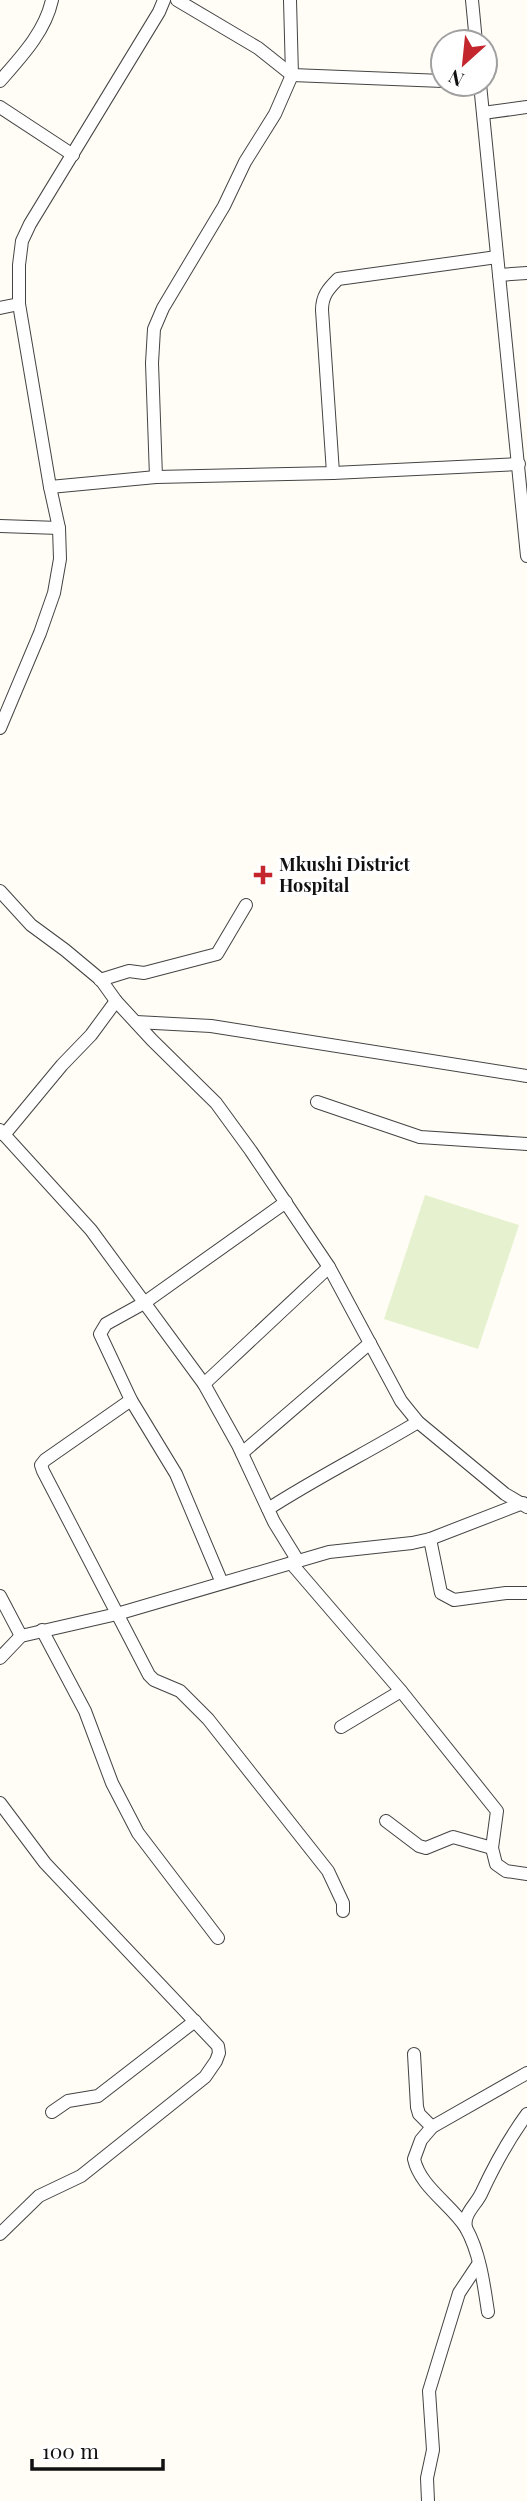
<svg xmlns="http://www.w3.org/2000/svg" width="527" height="2501" font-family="'Playfair Display',serif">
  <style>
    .pitch { fill: #e6f2cf }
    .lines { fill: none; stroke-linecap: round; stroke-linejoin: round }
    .minor-casing { stroke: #444; stroke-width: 14 }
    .minor { stroke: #fff; stroke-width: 12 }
    .poi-dot { fill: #c4262e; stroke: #fff; stroke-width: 2.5 }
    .labels { text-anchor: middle; stroke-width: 7; stroke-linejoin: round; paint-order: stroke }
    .poi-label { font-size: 18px; font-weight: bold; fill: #111; stroke: #fff; text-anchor: start }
  </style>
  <rect width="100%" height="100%" fill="#fffdf5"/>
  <polygon class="pitch" points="425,1195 519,1225 478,1349 384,1319"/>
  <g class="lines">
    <g class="minor-casing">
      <g id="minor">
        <polyline points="177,0 258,48 292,75 443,81"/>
        <polyline points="472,0 476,42"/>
        <path d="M0,81C21,57 45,32 52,0"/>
        <polyline points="480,84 527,556"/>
        <polyline points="0,107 73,155"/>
        <polyline points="483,113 527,107"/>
        <polyline points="499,275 527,273"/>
        <polyline points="0,308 19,304"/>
        <path d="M333,473L322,310C322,296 328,289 338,279L497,257"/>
        <polyline points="156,477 152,363 154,329 163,308 224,206 245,162 275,114 292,75 290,0"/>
        <polyline points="50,487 156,477 333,473 519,464"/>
        <polyline points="0,526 59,528"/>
        <polyline points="0,728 40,633 54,593 60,559 59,528 50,487 19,304 19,265 22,241 30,224 159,12 164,0"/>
        <polyline points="0,891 31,925 65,950 101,980 116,1001 152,1040 216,1103 251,1151 329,1267 401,1401 418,1422 505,1494 527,1507"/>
        <polyline points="100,980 129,971 144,973 217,954 246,905"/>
        <polyline points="136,1022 211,1026 527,1076"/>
        <polyline points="317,1102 420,1137 527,1144"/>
        <polyline points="0,1130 91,1230 204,1384 238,1445 274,1522 298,1561"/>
        <polyline points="4,1135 62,1065 91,1035 116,1001"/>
        <polyline points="204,1384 329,1267"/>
        <polyline points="131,1400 45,1460 41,1465 43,1471 149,1675 154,1680 180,1691 208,1719 328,1871 343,1903 343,1911"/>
        <polyline points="242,1453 370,1343"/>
        <path d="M268,1509C316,1478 368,1452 418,1422"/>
        <polyline points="430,1539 441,1593 454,1600 506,1593 527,1593"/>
        <polyline points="291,1563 401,1691 497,1811 492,1848 496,1864 506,1871 527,1874"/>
        <polyline points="222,1583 176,1474 131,1400 100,1334 106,1324 144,1303 286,1202"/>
        <polyline points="0,1596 21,1636"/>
        <polyline points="42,1630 85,1711 112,1783 138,1833 218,1938"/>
        <polyline points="0,1658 21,1636 117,1614 329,1552 412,1543 430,1539 523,1503"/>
        <polyline points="341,1727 401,1691"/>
        <polyline points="0,1803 45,1863 218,2046 219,2053 216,2061 205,2077 81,2176 39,2196 0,2234"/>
        <polyline points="386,1821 419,1846 426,1848 453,1837 492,1848"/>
        <polyline points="414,2054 417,2107 419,2114 432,2127"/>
        <polyline points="52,2112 68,2101 98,2096 195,2021"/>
        <path d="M466,2228C463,2214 475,2206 481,2194C494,2166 508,2140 527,2114"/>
        <path d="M488,2312C484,2285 480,2253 466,2228C452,2205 420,2187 414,2159L421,2140L432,2127L527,2073"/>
        <polyline points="428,2501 427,2478 433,2450 429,2391 459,2293 479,2263"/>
      </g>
    </g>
    <use href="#minor" class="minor"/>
  </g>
  <path class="poi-dot" d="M259.5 864.5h7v7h7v7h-7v7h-7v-7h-7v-7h7z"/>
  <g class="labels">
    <g class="poi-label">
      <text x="279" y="871">Mkushi District<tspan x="279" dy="21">Hospital</tspan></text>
    </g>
  </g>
  <g transform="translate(464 63) rotate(207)"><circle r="33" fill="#ffffff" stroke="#a0a0a0" stroke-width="2"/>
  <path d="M0-5L12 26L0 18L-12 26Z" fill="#c4262e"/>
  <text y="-10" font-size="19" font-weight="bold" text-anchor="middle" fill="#111111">N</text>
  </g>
  <path d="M32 2459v10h131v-10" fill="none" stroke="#111111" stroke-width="3.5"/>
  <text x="42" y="2459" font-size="21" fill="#111111" stroke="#ffffff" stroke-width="5" paint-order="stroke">100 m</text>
</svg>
